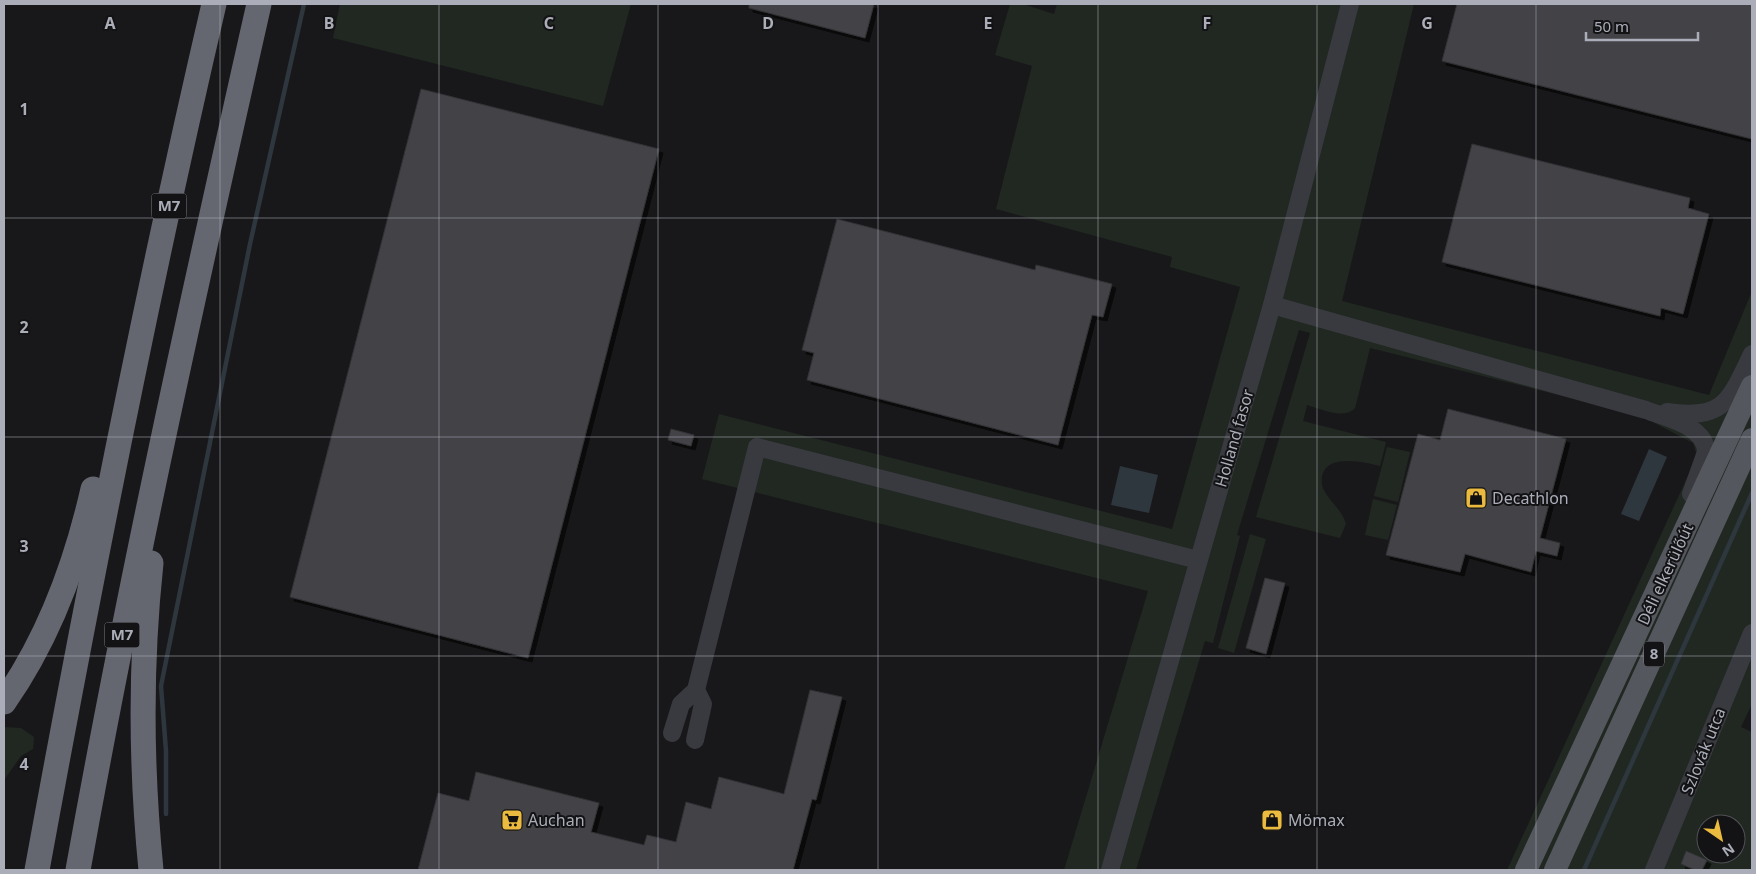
<svg xmlns="http://www.w3.org/2000/svg" width="1756" height="874" font-family="'Noto Sans',sans-serif">
  <style>
    .green { fill: #202821; fill-rule: evenodd }
    .water { fill: #2e363e }
    .lines { fill: none; stroke-linecap: round; stroke-linejoin: round }
    .stream { stroke: #2e363e; stroke-width: 4.5 }
    .building { fill: #424347; stroke: #323236; filter: url(#shadow) }
    .minor { stroke: #393a3f; stroke-width: 18 }
    .major { stroke: #55575e; stroke-width: 22 }
    .highway { stroke: #656770; stroke-width: 25 }
    .grid { fill: none; stroke: #abaeb9; stroke-width: 1; stroke-opacity: 0.55 }
    .labels { text-anchor: middle; stroke-width: 4; stroke-linejoin: round; paint-order: stroke }
    .shield { fill: #131315; stroke: #7d8088; stroke-width: 1 }
    .shield-label { font-size: 15px; font-weight: bold; fill: #abaeb9 }
    .street-label { font-size: 16px; fill: #abaeb9; stroke: #131315 }
    .poi-label { font-size: 16px; fill: #abaeb9; stroke: #131315; text-anchor: start }
    .grid-label { font-size: 16px; text-anchor: middle; font-weight: bold; fill: #abaeb9; stroke: #131315; stroke-width: 4; stroke-linejoin: round; paint-order: stroke }
  </style>
  <defs>
    <filter id="shadow"><feDropShadow dx="4" dy="4" stdDeviation="0" flood-color="#0009"/></filter>
  </defs>
  <rect width="100%" height="100%" fill="#18181a"/>
  <g class="green">
    <polygon points="340,4 631,4 603,106 333,38"/>
    <path d="M1010,4H1023L1054,14L1057,4H1414L1342,301L1709,395L1752,291V704L1741,727L1752,732V870H1507L1697,456L1693,443L1639,415L1370,348L1355,408C1344,420 1321,409 1307,405L1303,421L1386,442L1380,466C1364,462 1326,453 1322,477C1321,483 1322,487 1325,492C1332,504 1342,510 1346,524L1340,538L1256,517L1310,333L1299,330L1237,535L1240,536L1213,643L1205,641L1136,870H1064L1148,591L702,479L719,414L1172,529L1240,287L1170,267L1172,257L996,209L1032,66L995,55ZM1706,824H1736V854H1706Z"/>
    <polygon points="1387,447 1410,452 1398,502 1374,496"/>
    <polygon points="1373,499 1397,505 1388,540 1365,535"/>
    <polygon points="1250,534 1266,539 1234,653 1218,648"/>
    <polygon points="4,727 21,728 34,737 33,749 21,756 4,780"/>
  </g>
  <g class="water">
    <polygon points="1649,449 1667,457 1639,521 1621,514"/>
    <polygon points="1120,466 1158,475 1149,513 1111,505"/>
  </g>
  <g class="lines">
    <g class="stream">
      <polyline points="166,814 166,751 161,686 250,244 304,4"/>
      <polyline points="1584,870 1752,493"/>
    </g>
  </g>
  <g class="building">
    <polygon points="749,4 874,4 865,38 749,8"/>
    <polygon points="1457,4 1752,4 1752,139 1442,61"/>
    <polygon points="421,89 659,149 528,658 290,597"/>
    <polygon points="1472,144 1690,198 1688,208 1709,214 1683,314 1661,308 1660,316 1442,262"/>
    <polygon points="837,219 1035,270 1036,265 1112,284 1103,317 1092,315 1058,445 807,380 814,353 802,350"/>
    <polygon points="1448,409 1566,439 1540,538 1560,543 1557,556 1536,551 1531,572 1465,554 1460,572 1386,555 1418,434 1440,440"/>
    <polygon points="671,429 694,435 691,446 668,440"/>
    <polygon points="1265,578 1285,583 1266,654 1246,648"/>
    <polygon points="810,690 842,697 816,800 812,799 793,870 418,870 438,793 469,801 476,772 599,803 591,832 644,845 647,835 676,842 686,802 711,809 719,777 784,794"/>
    <polygon points="1686,851 1707,860 1702,870 1695,870 1681,864"/>
  </g>
  <g class="lines">
    <g class="minor">
      <path d="M1272,305L1646,410C1666,418 1706,426 1706,452L1691,494"/>
      <path d="M1667,412C1725,420 1729,401 1752,354"/>
      <polyline points="672,733 681,704 696,690 757,447 1198,560"/>
      <polyline points="695,740 703,704 696,690"/>
      <polyline points="1110,870 1272,305 1350,4"/>
      <polyline points="1654,870 1752,633"/>
    </g>
    <g class="major">
      <polyline points="1526,870 1752,386"/>
      <polyline points="1555,870 1752,439"/>
    </g>
    <g class="highway">
      <path d="M4,702C49,638 76,564 93,489"/>
      <path d="M37,870C90,580 147,291 214,4"/>
      <path d="M78,870C130,580 194,292 259,4"/>
      <path d="M151,870C141,769 140,665 151,563"/>
    </g>
  </g>
  <path class="grid" d="M220,4V870M439,4V870M658,4V870M878,4V870M1098,4V870M1317,4V870M1536,4V870M4,218H1752M4,437H1752M4,656H1752"/>
  <defs>
    <g id="shop-square" transform="scale(1.125)"><rect x="-9" y="-9" width="18" height="18" rx="4" fill="#ebbb3f" stroke="#131315"/><path d="M-5-2.5h2.3a2.7 3.5 0 0 1 5.4 0H5L5.5 6h-11ZM-1.5-2.5h3a1.5 2.3 0 0 0-3 0Z" fill="#111"/></g>
    <g id="supermarket-square" transform="scale(1.125)"><rect x="-9" y="-9" width="18" height="18" rx="4" fill="#ebbb3f" stroke="#131315"/><path d="M-6-5.5h2.5l.6 2H6L4.5 2H-2.5L-4.4-4H-6ZM-1.5 3.2a1.3 1.3 0 1 0 .1 0ZM3 3.2a1.3 1.3 0 1 0 .1 0Z" fill="#111"/></g>
  </defs>
  <g fill-rule="evenodd">
    <use href="#shop-square" x="1476" y="498"/>
    <use href="#supermarket-square" x="512" y="820"/>
    <use href="#shop-square" x="1272" y="820"/>
  </g>
  <g class="labels">
    <g class="shield">
      <rect x="151.5" y="193.5" width="35" height="25" rx="4"/>
      <rect x="104.5" y="622.5" width="35" height="25" rx="4"/>
      <rect x="1644" y="641.5" width="20" height="25" rx="4"/>
    </g>
    <g class="shield-label">
      <text x="169" y="211">M7</text>
      <text x="122" y="640">M7</text>
      <text x="1654" y="659">8</text>
    </g>
    <g class="street-label">
      <text transform="translate(1234 438) rotate(-74)" y="6">Holland fasor</text>
      <text transform="translate(1665 574) rotate(-65)" y="6">Déli elkerülőút</text>
      <text transform="translate(1703 751) rotate(-68)" y="6">Szlovák utca</text>
    </g>
    <g class="poi-label">
      <text x="1492" y="504">Decathlon</text>
      <text x="528" y="826">Auchan</text>
      <text x="1288" y="826">Mömax</text>
    </g>
  </g>
  <g class="grid-label">
    <text x="110" y="29">A</text>
    <text x="329" y="29">B</text>
    <text x="549" y="29">C</text>
    <text x="768" y="29">D</text>
    <text x="988" y="29">E</text>
    <text x="1207" y="29">F</text>
    <text x="1427" y="29">G</text>
    <text x="24" y="115">1</text>
    <text x="24" y="333">2</text>
    <text x="24" y="552">3</text>
    <text x="24" y="770">4</text>
  </g>
  <rect width="1756" height="874" fill="none" stroke="#abaeb9" stroke-width="10"/>
  <g transform="translate(1721 839) rotate(146)"><circle r="24" fill="#131315" stroke="#505157"/>
  <path d="M0-4L9 19L0 12L-9 19Z" fill="#ebbb3f"/>
  <text y="-8" font-size="14" font-weight="bold" text-anchor="middle" fill="#abaeb9">N</text>
  </g>
  <path d="M1586 32v8h112v-8" fill="none" stroke="#abaeb9" stroke-width="2.5"/>
  <text x="1594" y="32" font-size="15" fill="#abaeb9" stroke="#131315" stroke-width="4" paint-order="stroke">50 m</text>
</svg>
